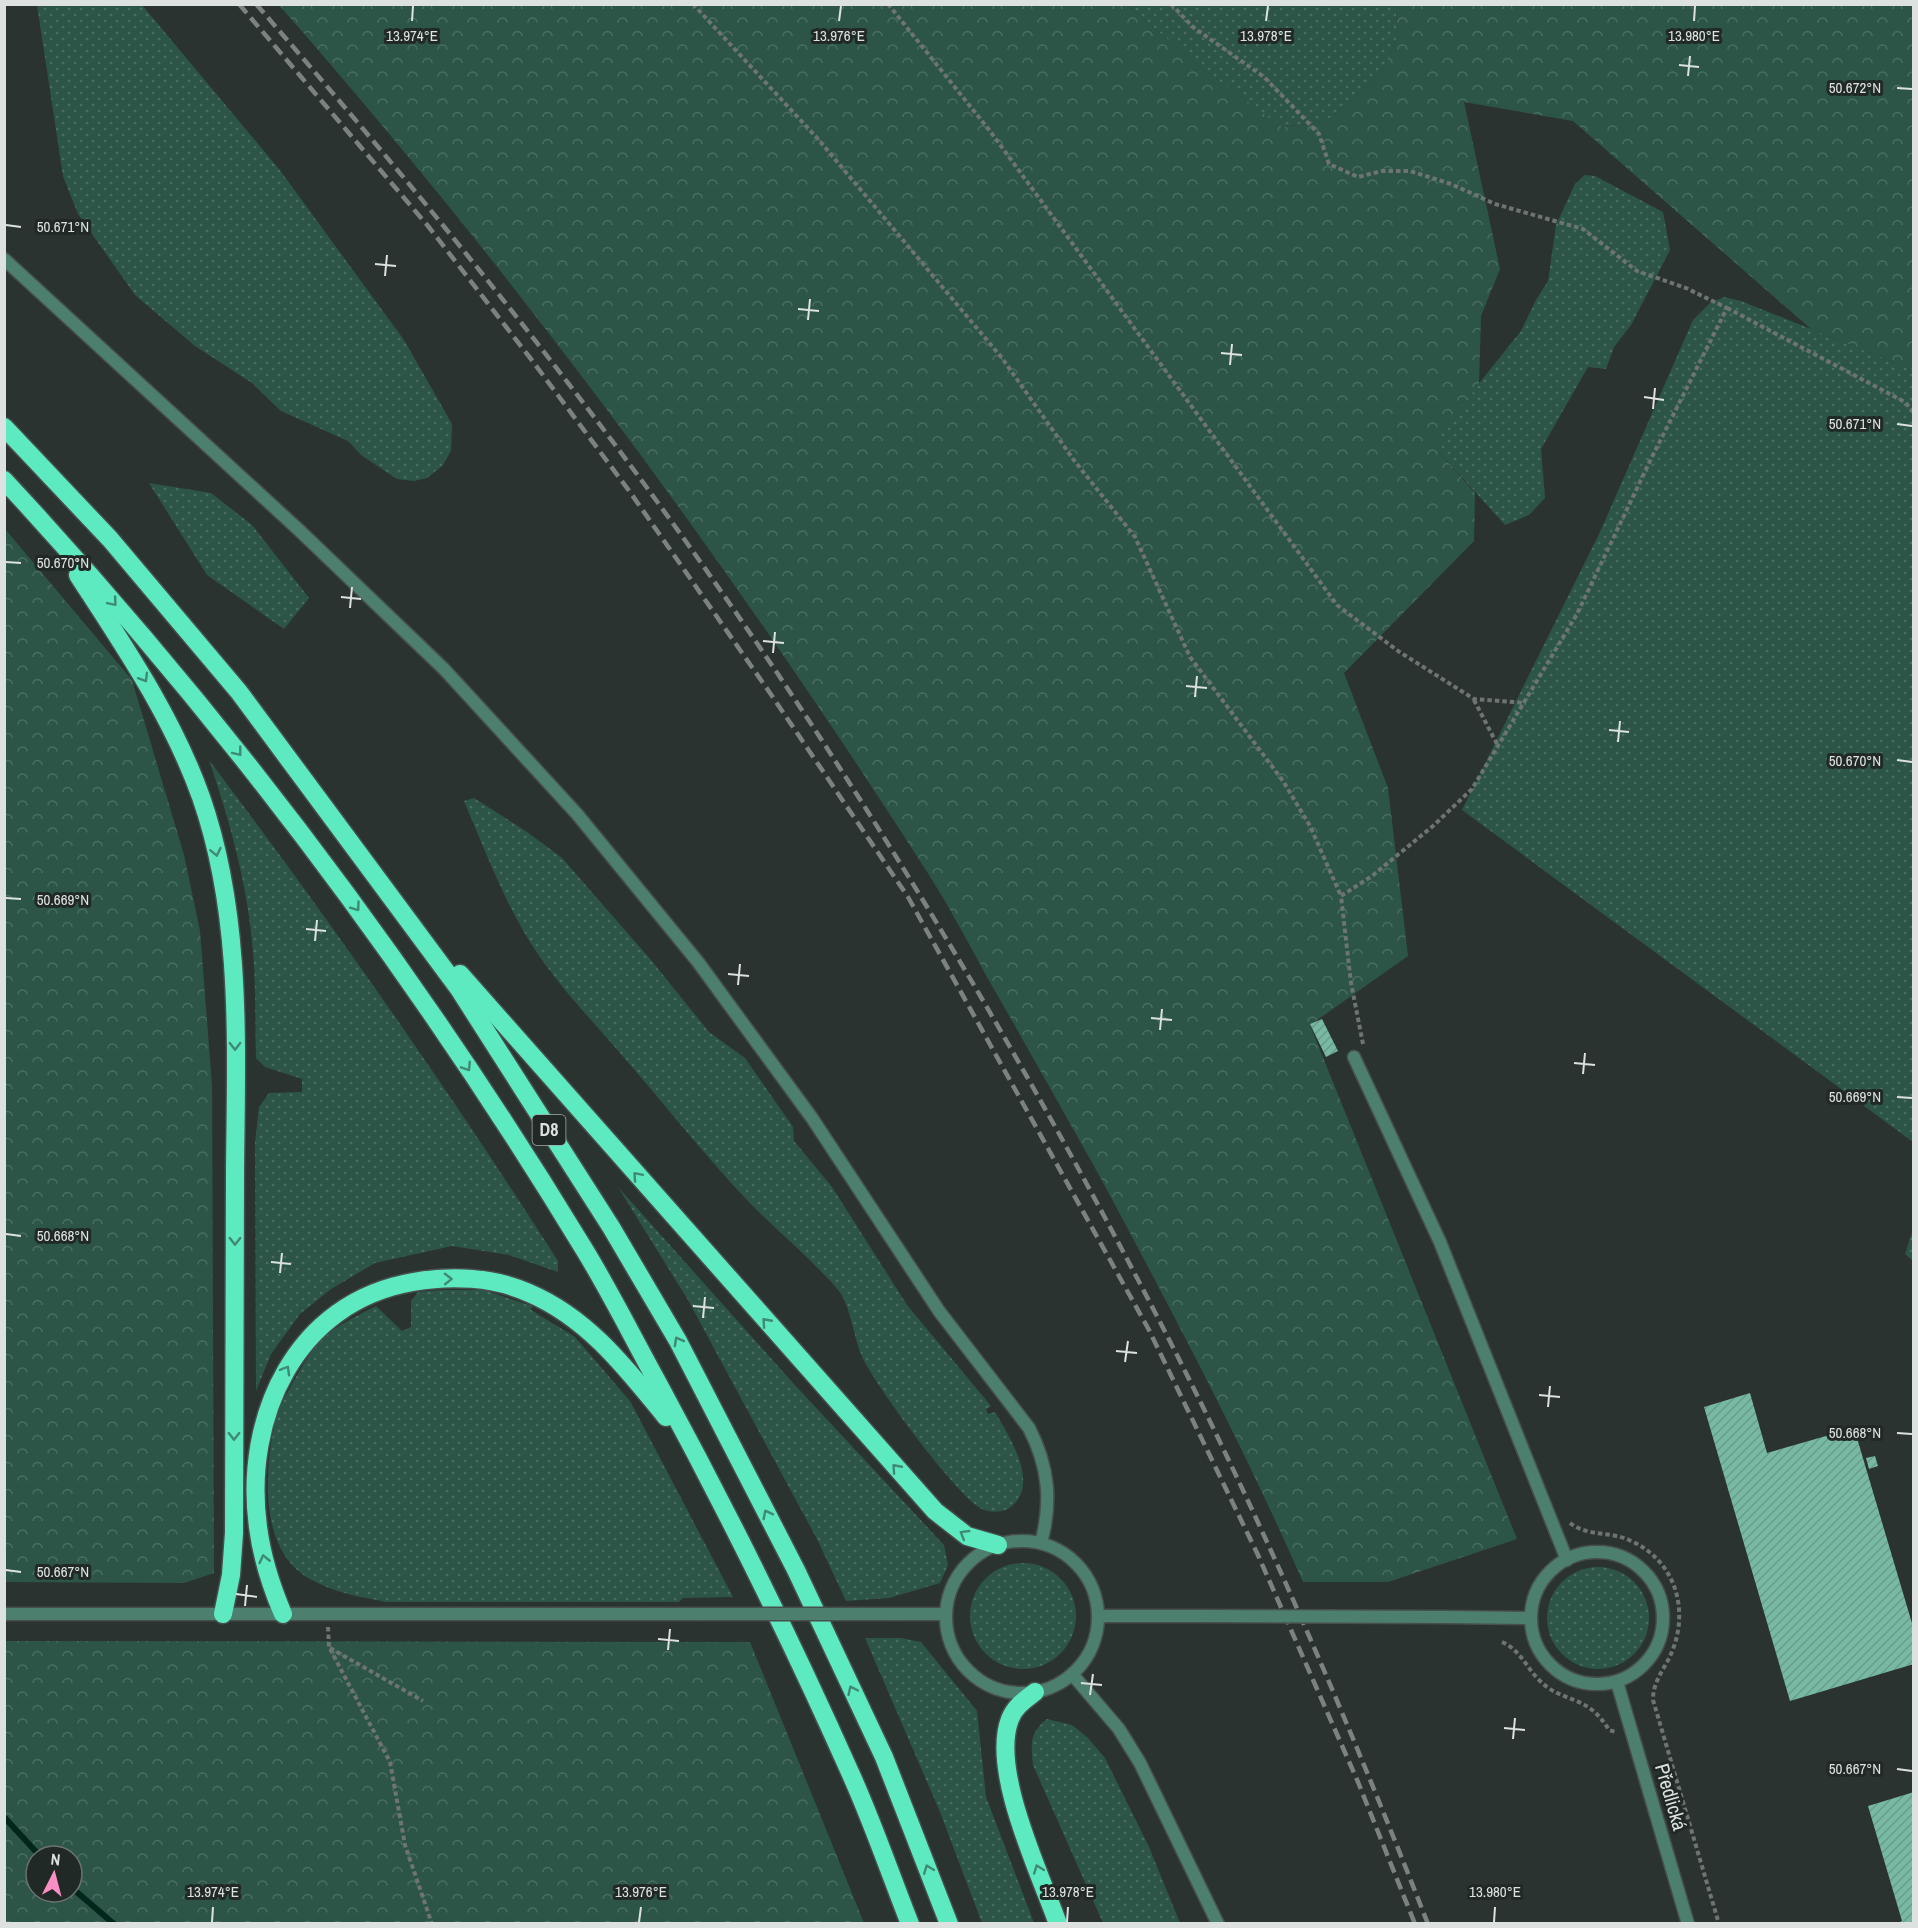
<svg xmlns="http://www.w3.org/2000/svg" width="1918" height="1928" font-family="'Archivo Narrow',sans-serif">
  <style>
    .green { fill: url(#green-dots) }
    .forest { fill: url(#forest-crowns); fill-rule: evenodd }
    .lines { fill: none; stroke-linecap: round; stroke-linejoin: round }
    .stream { stroke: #02261c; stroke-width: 6 }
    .building { fill: url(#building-hatch) }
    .minor-casing { stroke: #474f4c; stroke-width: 15 }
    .tertiary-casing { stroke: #474f4c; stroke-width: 15 }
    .motorway-casing { stroke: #474f4c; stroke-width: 21 }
    .path { stroke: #6d7471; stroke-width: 4; stroke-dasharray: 4.5 3; stroke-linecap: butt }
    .minor { stroke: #4c7f6e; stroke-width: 12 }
    .tertiary { stroke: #4c7f6e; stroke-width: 12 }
    .motorway { stroke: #5eeac1; stroke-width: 18 }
    .rail { stroke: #7b827f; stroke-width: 4.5; stroke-dasharray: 12 6; stroke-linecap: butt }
    .minor-bridge-casing { stroke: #474f4c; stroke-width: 15; stroke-linecap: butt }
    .minor-bridge { stroke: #4c7f6e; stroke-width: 12 }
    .oneway { stroke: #408a74 }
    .ticks { fill: none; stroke: #dde2e0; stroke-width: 2 }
    .labels { text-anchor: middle; stroke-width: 6; stroke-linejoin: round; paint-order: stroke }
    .shield { fill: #212926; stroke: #a5aaa8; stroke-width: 1.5 }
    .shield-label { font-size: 18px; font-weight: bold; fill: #dde2e0 }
    .street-label { font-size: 20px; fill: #dde2e0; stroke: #212926 }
    .ticks-label { font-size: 15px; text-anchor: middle; fill: #dde2e0; stroke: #212926; stroke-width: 6; stroke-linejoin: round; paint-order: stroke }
  </style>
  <defs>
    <pattern id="green-dots" width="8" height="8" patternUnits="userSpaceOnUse" patternTransform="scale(1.5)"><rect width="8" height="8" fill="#2c5548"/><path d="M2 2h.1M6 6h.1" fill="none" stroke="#4a6d62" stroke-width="1.8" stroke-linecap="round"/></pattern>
    <pattern id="forest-crowns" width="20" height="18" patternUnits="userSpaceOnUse" patternTransform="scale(1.5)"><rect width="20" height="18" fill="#2c5548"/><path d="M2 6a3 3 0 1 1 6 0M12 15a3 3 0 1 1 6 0" fill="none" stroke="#4a6d62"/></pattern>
    <pattern id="building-hatch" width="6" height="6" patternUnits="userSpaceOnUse" patternTransform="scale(1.5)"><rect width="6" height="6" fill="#77b9a2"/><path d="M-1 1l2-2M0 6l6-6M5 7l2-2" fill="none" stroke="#6a9c8a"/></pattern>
  </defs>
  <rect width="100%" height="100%" fill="#2b3330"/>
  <g class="green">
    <polygon points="37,5 142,5 279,169 404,340 452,424 451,451 442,466 427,478 414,481 397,479 361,455 348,441 281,411 252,383 195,346 135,295 78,214 63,176"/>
    <polygon points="1127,5 1392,5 1396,9 1398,36 1380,76 1325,122 1281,127 1194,62"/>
    <polygon points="1585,175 1595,176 1663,212 1670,250 1631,325 1614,347 1606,369 1588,367 1541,449 1545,498 1529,515 1505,525 1439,452 1439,433 1521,331 1536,300 1548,281 1556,225 1575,184"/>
    <polygon points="1724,297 1741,301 1913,370 1913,1142 1462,810 1600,532 1693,320 1710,303"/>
    <polygon points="149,483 211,493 252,525 309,598 284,629 207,575"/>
    <path d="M209,760C332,923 448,1089 558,1261V1272L509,1255L452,1246L375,1263L331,1289L300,1314L271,1354L256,1391L255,1143L259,1107L269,1093L302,1092V1079L265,1067L256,1058C255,1023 256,987 253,952C248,886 230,822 209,760Z"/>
    <path d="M474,798L527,832L562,858L651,960L709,1032L745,1058L793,1127L794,1141L832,1187L907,1305L991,1406L986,1409L988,1414L995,1412C1009,1436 1042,1486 1009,1508C1002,1513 988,1513 980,1508C955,1493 872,1382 861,1354C854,1337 850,1305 839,1291C812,1259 777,1231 748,1201C705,1156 667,1107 627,1061C592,1020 551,979 524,932C500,891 483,845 464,801Z"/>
    <polygon points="618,1187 793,1383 944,1545 948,1565 940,1583 889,1598 846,1601 818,1541 688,1300"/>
    <polygon points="1913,1229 1913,1261 1905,1254"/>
    <path d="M445,1290H484L532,1306L531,1310L575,1337L630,1401L733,1597L683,1598L679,1602H386C360,1597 332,1592 308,1578C257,1547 265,1467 276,1418C279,1406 307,1356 316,1346C331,1327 355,1317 376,1306L402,1331L411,1327V1301L418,1292Z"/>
    <circle cx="1023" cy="1616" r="53"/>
    <circle cx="1598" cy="1618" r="51"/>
    <polygon points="865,1638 901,1638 921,1642 977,1711 986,1797 1034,1923 982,1923 940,1812"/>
    <path d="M1047,1719L1072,1725L1088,1738L1105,1758L1149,1847L1180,1923H1103L1033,1765C1031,1744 1029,1733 1047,1719Z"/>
  </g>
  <g class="forest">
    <path d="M279,5H1127L1194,62L1282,127L1325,122L1380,76L1398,36L1396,9L1392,5H1913V370L1811,329L1573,121L1464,102L1500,269L1481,316L1479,385L1440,433L1439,452L1475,493L1474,541L1344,673L1388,788L1408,956L1310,1025L1517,1539L1388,1582H1303C1242,1443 1171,1309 1099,1175C1062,1109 1025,1043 987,977C969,944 951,910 931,878C735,572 519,278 279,5Z"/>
    <polygon points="5,529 132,680 184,855 200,931 212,1085 214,1573 184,1583 5,1582"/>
    <path d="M5,1641L750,1642L864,1923H5ZM36,1856H72V1892H36Z"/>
  </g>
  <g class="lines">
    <g class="stream">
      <polyline points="4,1817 40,1856"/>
      <polyline points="72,1888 114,1924"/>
    </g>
  </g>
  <g class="building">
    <polygon points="1322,1019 1338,1051 1326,1057 1310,1024"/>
    <polygon points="1750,1393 1767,1453 1854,1428 1914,1630 1914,1664 1790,1701 1704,1407"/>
    <polygon points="1875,1456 1878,1466 1869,1469 1866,1458"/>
    <polygon points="1914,1792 1914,1924 1896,1924 1902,1921 1868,1806"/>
  </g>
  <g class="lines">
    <g class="minor-casing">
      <g id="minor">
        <polyline points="1354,1057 1440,1242 1567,1560"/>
        <circle cx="1597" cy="1618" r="66"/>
        <polyline points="4,1614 696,1614"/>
        <polyline points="897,1614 946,1614"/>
        <polyline points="1098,1616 1202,1616"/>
        <polyline points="1446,1617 1531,1618"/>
        <polyline points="1617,1682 1688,1924"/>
      </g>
    </g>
    <g class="tertiary-casing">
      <g id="tertiary">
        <path d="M4,259L300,531L444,669L577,814L698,962L812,1118L939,1311L1029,1428C1049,1467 1052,1502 1041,1543"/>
        <circle cx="1022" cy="1617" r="76"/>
        <polyline points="1072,1674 1119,1729 1140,1763 1218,1924"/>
      </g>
    </g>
    <g class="motorway-casing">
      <g id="motorway">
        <polyline points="4,427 110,539 239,692 459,989 611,1227 678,1341 796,1570 884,1757 949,1924"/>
        <path d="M4,480C223,716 417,974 584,1249C611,1293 634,1340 659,1385C729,1514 794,1646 853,1779C874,1826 891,1876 910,1924"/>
        <path d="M78,575C124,646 172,716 201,797C243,917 236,1048 235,1173C235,1293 234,1413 234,1533L231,1575L223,1614"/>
        <polyline points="460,974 935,1511 967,1536 998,1545"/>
        <path d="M283,1614C271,1586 262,1558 258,1527C243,1417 296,1302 413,1282C451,1275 494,1277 529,1293C588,1318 627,1369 666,1417"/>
        <path d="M1035,1692C1025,1700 1015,1706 1010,1719C990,1770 1040,1873 1058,1924"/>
      </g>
    </g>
    <g class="path">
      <polyline points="693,4 818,139 1002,358 1073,459 1135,537 1190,657 1283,781 1310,826 1341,896"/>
      <polyline points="888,4 990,131 1337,605 1398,651 1474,699 1526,703"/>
      <polyline points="1171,4 1193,27 1264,77 1319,134 1329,164 1358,177 1382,171 1410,171 1451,184 1495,204 1583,229 1637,271 1686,288 1727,308 1650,461 1577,614 1472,789 1433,826 1372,876 1341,896 1351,983 1363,1044"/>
      <polyline points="1727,308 1905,402 1914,413"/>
      <polyline points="1474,700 1498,746"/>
      <path d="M1570,1523C1588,1537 1612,1531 1631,1541C1676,1561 1690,1611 1671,1654C1664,1670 1653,1681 1653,1700L1719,1924"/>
      <polyline points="328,1627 329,1647 390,1762 405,1845 432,1924"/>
      <path d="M1502,1642C1520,1650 1525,1665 1538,1679C1563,1705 1586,1692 1609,1730L1616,1732"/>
      <polyline points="330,1648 423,1701"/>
    </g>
    <use href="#minor" class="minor"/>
    <use href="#tertiary" class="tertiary"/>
    <use href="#motorway" class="motorway"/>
    <g class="rail">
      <polyline points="239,4 428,226 531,359 630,492 770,693 908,897 1149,1330 1258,1555 1358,1782 1415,1924"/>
      <path d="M256,4C391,159 521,317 642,481C837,746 1009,1030 1160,1322C1261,1517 1348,1720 1428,1924"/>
    </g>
    <g class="minor-bridge-casing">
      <g id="minor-bridge">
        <polyline points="696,1614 897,1614"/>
        <polyline points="1202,1616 1446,1617"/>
      </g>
    </g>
    <use href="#minor-bridge" class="minor-bridge"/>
  </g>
  <defs><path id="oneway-chevron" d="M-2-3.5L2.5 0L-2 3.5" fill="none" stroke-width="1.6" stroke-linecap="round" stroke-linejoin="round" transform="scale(1.5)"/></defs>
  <g class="oneway">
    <use href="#oneway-chevron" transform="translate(113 602) rotate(50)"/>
    <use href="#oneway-chevron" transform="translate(144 678) rotate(59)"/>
    <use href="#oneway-chevron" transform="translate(238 752) rotate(52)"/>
    <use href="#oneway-chevron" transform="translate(216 852) rotate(78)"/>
    <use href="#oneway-chevron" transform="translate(356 907) rotate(54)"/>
    <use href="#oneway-chevron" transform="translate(235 1046) rotate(89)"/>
    <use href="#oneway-chevron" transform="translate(467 1067) rotate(57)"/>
    <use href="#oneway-chevron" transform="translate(637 1176) rotate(-131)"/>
    <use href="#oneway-chevron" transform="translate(235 1241) rotate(90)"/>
    <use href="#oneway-chevron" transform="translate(448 1279) rotate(-1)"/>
    <use href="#oneway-chevron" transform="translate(766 1322) rotate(-132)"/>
    <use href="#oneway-chevron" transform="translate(678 1341) rotate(-119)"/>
    <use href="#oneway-chevron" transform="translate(286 1370) rotate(-60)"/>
    <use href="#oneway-chevron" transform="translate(234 1436) rotate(90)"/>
    <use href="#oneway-chevron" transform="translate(896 1468) rotate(-132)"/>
    <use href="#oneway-chevron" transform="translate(767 1514) rotate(-117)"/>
    <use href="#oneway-chevron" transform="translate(964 1534) rotate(-149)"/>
    <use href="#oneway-chevron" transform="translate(264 1559) rotate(-103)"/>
    <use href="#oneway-chevron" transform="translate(852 1690) rotate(-115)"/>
    <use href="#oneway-chevron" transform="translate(928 1869) rotate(-111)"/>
    <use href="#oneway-chevron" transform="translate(1038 1869) rotate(-110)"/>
  </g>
  <path class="ticks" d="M412,21L413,6M839,21L841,6M1266,21L1268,6M1694,21L1695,6M1679,65L1699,67M1688,76L1690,56M1897,88L1912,89M6,225L21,227M375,264L396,266M385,276L387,255M798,309L819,311M808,320L810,299M1221,353L1242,355M1230,365L1232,344M1644,397L1664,400M1653,409L1655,388M1897,424L1912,426M6,562L21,563M341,597L361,599M350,608L352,587M763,641L784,643M773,653L775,632M1186,686L1207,688M1195,697L1197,676M1609,730L1629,732M1618,742L1620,721M1897,760L1912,762M6,898L21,899M306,929L326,931M315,941L317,920M728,974L749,976M738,985L740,964M1151,1018L1172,1020M1160,1030L1162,1009M1574,1063L1595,1065M1583,1074L1585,1053M1897,1097L1912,1098M6,1234L21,1236M271,1262L291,1264M280,1273L282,1253M693,1306L714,1308M703,1318L705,1297M1116,1351L1137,1353M1125,1362L1128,1341M1539,1395L1560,1397M1548,1407L1550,1386M1897,1433L1912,1434M6,1570L21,1572M236,1594L257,1597M245,1606L247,1585M658,1639L679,1641M668,1650L670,1629M1081,1683L1102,1685M1090,1695L1093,1674M1504,1728L1525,1730M1513,1739L1515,1718M1897,1769L1912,1771M212,1922L213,1907M639,1922L641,1907M1067,1922L1068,1907M1494,1922L1495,1907"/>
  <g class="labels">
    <rect class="shield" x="532.5" y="1115" width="33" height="30" rx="4.5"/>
    <g class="shield-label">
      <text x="549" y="1136">D8</text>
    </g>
    <g class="street-label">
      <text transform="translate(1671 1797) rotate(74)" y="7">Předlická</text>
    </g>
  </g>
  <g class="ticks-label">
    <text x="412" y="41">13.974°E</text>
    <text x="839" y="41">13.976°E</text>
    <text x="1266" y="41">13.978°E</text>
    <text x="1694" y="41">13.980°E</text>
    <text x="1855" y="93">50.672°N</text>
    <text x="63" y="232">50.671°N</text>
    <text x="1855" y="429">50.671°N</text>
    <text x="63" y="568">50.670°N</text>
    <text x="1855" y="766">50.670°N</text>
    <text x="63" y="905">50.669°N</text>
    <text x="1855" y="1102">50.669°N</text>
    <text x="63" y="1241">50.668°N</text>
    <text x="1855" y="1438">50.668°N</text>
    <text x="63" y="1577">50.667°N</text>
    <text x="1855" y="1774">50.667°N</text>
    <text x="213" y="1897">13.974°E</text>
    <text x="641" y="1897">13.976°E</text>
    <text x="1068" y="1897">13.978°E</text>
    <text x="1495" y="1897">13.980°E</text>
  </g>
  <rect width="1918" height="1928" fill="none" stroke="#dde2e0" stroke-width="12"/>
  <g transform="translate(54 1874) rotate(6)"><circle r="28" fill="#212926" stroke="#6c7370" stroke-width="1.5"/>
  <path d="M0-4.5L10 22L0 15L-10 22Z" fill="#fb8fc3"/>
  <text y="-9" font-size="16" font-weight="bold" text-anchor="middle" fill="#dde2e0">N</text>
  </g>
</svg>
